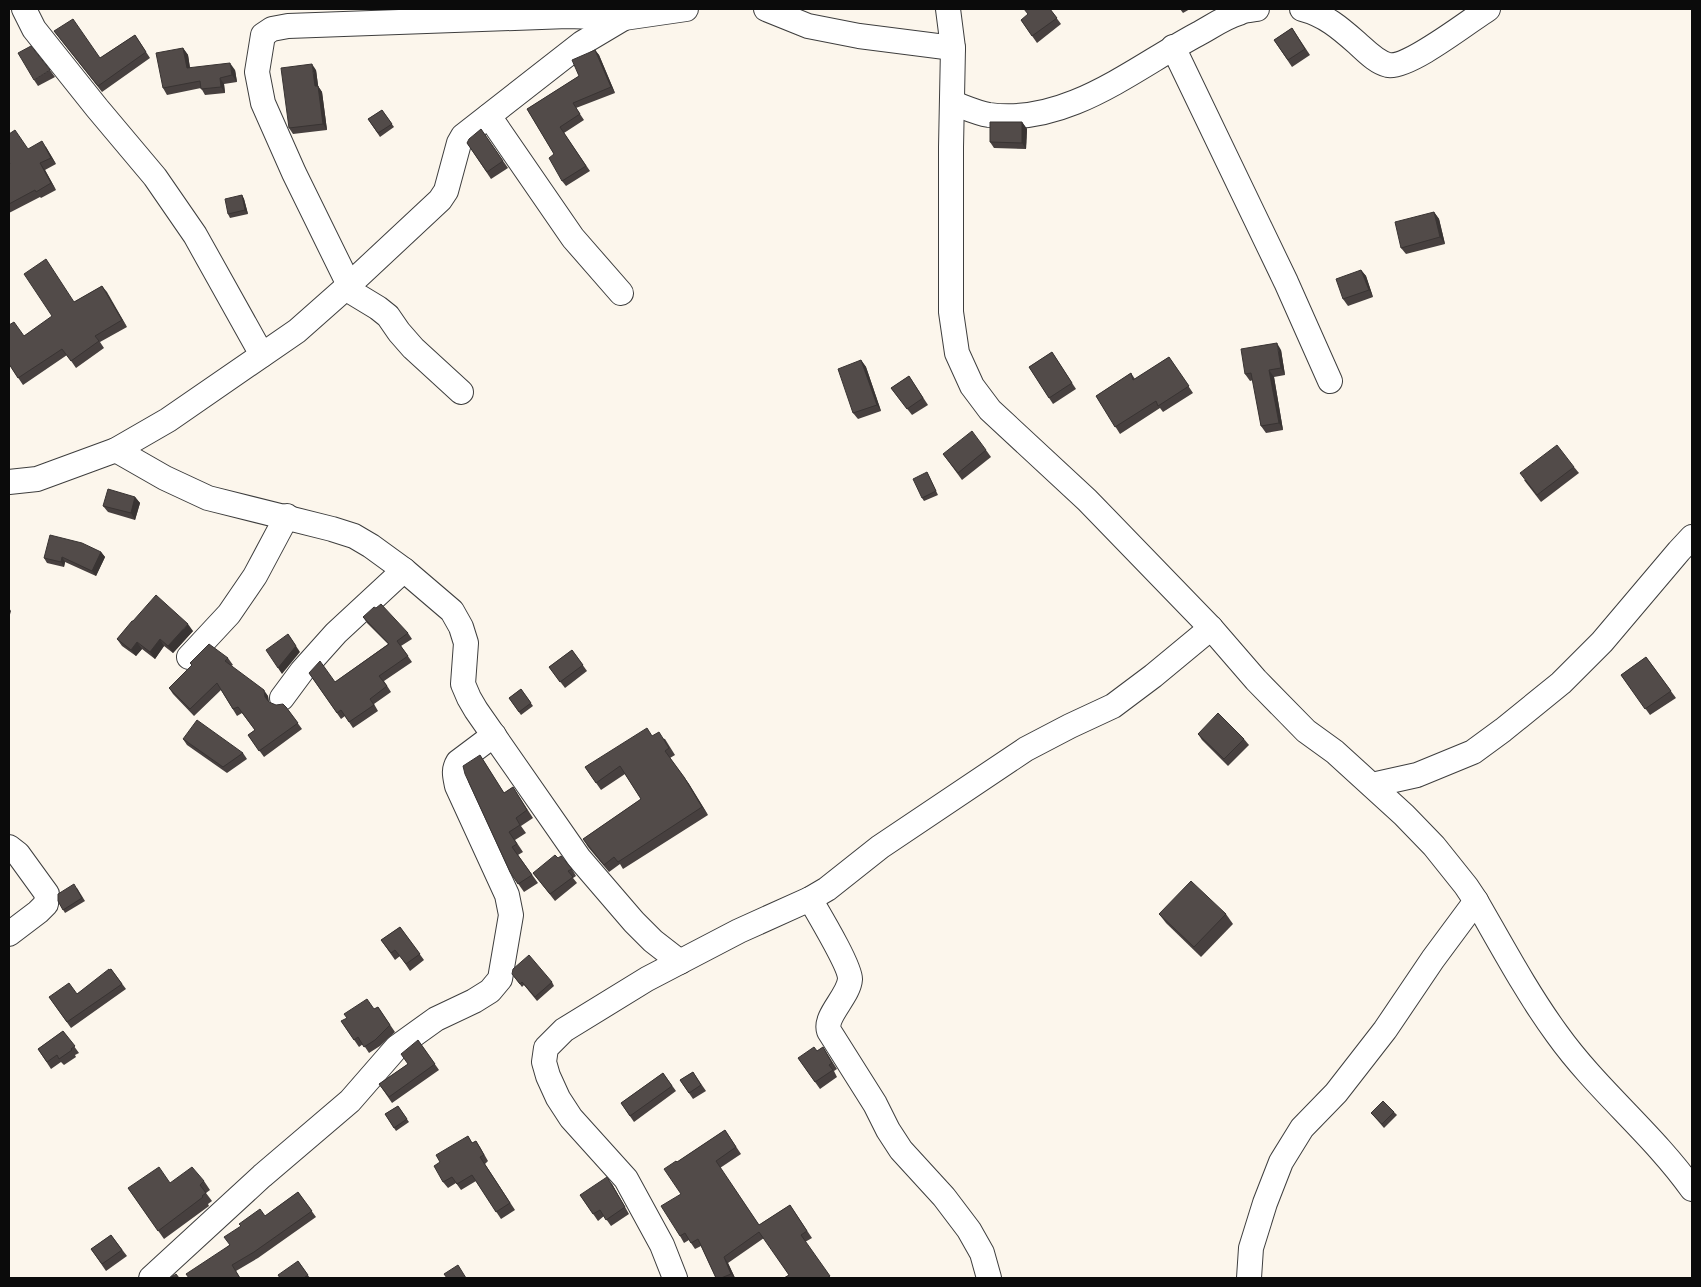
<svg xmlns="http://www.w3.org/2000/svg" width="1701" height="1287" font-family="'Crimson Pro',serif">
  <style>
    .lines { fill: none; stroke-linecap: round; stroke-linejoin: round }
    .street-casing { stroke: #3e3e3e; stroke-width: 26 }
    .street { stroke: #fff; stroke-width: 24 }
    .wall { fill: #47403f }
    .shaded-wall { fill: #393433 }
    .building { fill: #524b49; stroke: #393433 }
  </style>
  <rect width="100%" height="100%" fill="#fcf6ec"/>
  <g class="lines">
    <g class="street-casing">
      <g id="street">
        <polyline points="24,9 34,29 97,108 155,177 195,235 262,355"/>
        <polyline points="766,9 808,26 859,36 953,48"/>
        <path d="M948,9L953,48L951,147V312L957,353L972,386L990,410L1087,500L1211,628L1256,680L1306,731L1335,752L1404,815L1434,846L1466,886L1476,901C1502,946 1527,993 1557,1034C1597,1090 1652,1133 1692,1189"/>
        <path d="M1302,9C1325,15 1340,28 1357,43C1366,51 1376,62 1388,65C1408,69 1469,21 1488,9"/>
        <polyline points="1173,47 1286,282 1330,381"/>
        <path d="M953,103C964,107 977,113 989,115C1067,126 1134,68 1198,34C1211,27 1225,17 1239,13C1244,10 1251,10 1257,9"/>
        <polyline points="489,116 573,238 621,293"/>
        <polyline points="349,285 294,173 263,103 257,72 263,35 272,29 288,26 568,16 624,18 686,9"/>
        <polyline points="345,288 378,308 388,316 399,332 413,348 461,392"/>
        <polyline points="116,450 165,478 208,498 332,529 354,536 371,546 404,570 452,611 461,627 466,643 463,684 469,698 476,710 579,858 634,922 653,941 680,962"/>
        <polyline points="9,482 37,479 116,450 168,420 297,331 349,285 440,200 446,191 459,143 463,136 582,43 624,18"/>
        <polyline points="189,657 229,614 255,576 287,516"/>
        <polyline points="282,698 302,671 336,633 404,570"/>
        <polyline points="1372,785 1417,775 1473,752 1503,730 1561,683 1602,642 1679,551 1692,537"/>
        <polyline points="9,847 18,854 47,894 46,904 38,912 9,934"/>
        <path d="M810,899C818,913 850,966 850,979C849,996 824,1016 829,1031L875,1104L888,1130L901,1150L944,1197L969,1230L982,1253L989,1278"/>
        <path d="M151,1278L262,1176L350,1101L397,1047L436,1019L474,1001L490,991L500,979L511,915L507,895L457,786C455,776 453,770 458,762L494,735"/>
        <polyline points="675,1278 662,1245 626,1179 571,1118 558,1098 548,1076 544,1062 546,1048 564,1030 647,979 739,931 810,899 827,889 880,847 1026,749 1070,726 1113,706 1153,676 1211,628"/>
        <polyline points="1249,1278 1251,1248 1265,1203 1281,1162 1302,1128 1336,1093 1385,1030 1433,959 1476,901"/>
      </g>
    </g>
    <use href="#street" class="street"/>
  </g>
  <g class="wall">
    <polygon points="1050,9 1061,24 1037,43 1021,20"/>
    <polygon points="1180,9 1190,9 1183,13"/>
    <polygon points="1292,28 1310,55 1292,67 1274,40"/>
    <polygon points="54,31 100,58 135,35 150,58 102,92"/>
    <polygon points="183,48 188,55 190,68 235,70 237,82 224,84 225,93 205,95 201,88 167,95 163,88"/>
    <polygon points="595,50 599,55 615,93 576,108 584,120 564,133 590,171 566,186 562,181 554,154 527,109 579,76"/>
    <polygon points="50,70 55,77 38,86 34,80"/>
    <polygon points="316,70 318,86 322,92 327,130 293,134 289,128"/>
    <polygon points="382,110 394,127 380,137 368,119"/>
    <polygon points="1022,122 1027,129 1026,149 994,148 990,142"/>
    <polygon points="481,129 508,168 491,179 467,143"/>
    <polygon points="46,147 56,164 45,170 56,190 41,198 40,197 9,213 9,165 28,149"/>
    <polygon points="242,195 244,199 248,214 230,218 228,214"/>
    <polygon points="1434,212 1439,219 1445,244 1406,254 1401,248"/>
    <polygon points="1361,270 1366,276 1373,297 1348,306 1343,299"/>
    <polygon points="102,286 127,327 100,342 104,348 76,368 67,355 23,385 9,364 24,336 74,302"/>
    <polygon points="1281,350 1285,375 1274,377 1283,430 1266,433 1261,426 1253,380 1250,381 1245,374"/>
    <polygon points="1052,352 1076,389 1053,404 1029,367"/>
    <polygon points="1169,357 1193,393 1163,412 1160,408 1120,434 1096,396 1131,373 1135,379"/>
    <polygon points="861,360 866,367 881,411 858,419 853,413"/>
    <polygon points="909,376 928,405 912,415 891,388"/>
    <polygon points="986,450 991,457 962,480 943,454"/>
    <polygon points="1574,467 1579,473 1541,502 1524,480"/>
    <polygon points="927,472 929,476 938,495 924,501 922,498"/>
    <polygon points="135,497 140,503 135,520 108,512 103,506"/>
    <polygon points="101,552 105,557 96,576 65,562 64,567 47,563 44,558"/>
    <polygon points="363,617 408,633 412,639 401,646 412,662 384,681 391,692 374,704 378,711 353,728 345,716 341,719 309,673 335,682 388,644 367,623"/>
    <polygon points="133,621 193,631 173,653 164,646 155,659 142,649 136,656 122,646 117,639"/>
    <polygon points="572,650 587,671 565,688 549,667"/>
    <polygon points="1646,657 1676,698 1650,715 1621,675"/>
    <polygon points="228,658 233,665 231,666 268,696 269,703 276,705 286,707 302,729 264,757 248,735 255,730 242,713 237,716 221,690 194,716 173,694 169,688 192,666 190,663"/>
    <polygon points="521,689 533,706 521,715 509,698"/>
    <polygon points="1198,734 1244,739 1249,745 1228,766 1202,740"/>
    <polygon points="652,736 665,739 675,755 670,758 689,784 708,815 623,869 620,864 609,872 588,847 583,839 641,799 625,774 601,790 585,767"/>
    <polygon points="183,739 243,753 247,759 227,773 187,745"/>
    <polygon points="480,755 504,793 513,787 533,818 521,826 526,833 515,840 523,852 518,855 538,883 524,892 510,872"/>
    <polygon points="558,858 572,869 576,876 573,878 577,883 555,901 533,873"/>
    <polygon points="77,888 85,901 65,913 58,901"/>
    <polygon points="1159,914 1226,914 1233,924 1201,957 1166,923"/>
    <polygon points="400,927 424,960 410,971 400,956 395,960 381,940"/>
    <polygon points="111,969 126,989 71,1028 49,997 77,994"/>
    <polygon points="512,974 552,982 554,986 537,1001 524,985 522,987"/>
    <polygon points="378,1007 395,1032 380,1046 369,1053 363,1044 359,1047 341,1021 374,1009"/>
    <polygon points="63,1031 79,1053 75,1055 76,1057 64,1065 61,1062 51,1069 38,1049"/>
    <polygon points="418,1040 439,1070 392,1103 379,1084 408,1064"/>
    <polygon points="823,1047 837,1069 834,1071 837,1077 820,1089 798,1058 817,1051"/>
    <polygon points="693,1072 706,1091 693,1099 680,1080"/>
    <polygon points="663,1073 676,1091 634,1122 621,1103"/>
    <polygon points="398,1106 409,1122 396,1131 385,1114"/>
    <polygon points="1394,1112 1397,1115 1384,1128 1371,1113"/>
    <polygon points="725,1130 741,1154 720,1168 759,1225 790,1205 812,1238 805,1242 831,1278 784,1278 789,1275 764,1238 728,1263 735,1278 716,1278 701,1246 695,1249 689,1240 684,1243 680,1236 681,1194 677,1162"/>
    <polygon points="468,1136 472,1143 476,1141 480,1147 488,1161 485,1164 515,1210 501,1219 476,1181 461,1190 456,1183 448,1188 443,1182 440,1162"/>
    <polygon points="204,1181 210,1190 206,1193 212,1201 208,1204 209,1206 164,1239 128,1188 170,1183"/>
    <polygon points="612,1184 629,1214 611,1226 604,1216 598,1221 580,1195"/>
    <polygon points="298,1192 316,1217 258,1258 236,1271 240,1278 189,1278 265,1216"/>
    <polygon points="111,1235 127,1256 106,1271 91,1249"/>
    <polygon points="298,1261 310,1278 280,1278"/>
  </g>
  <g class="shaded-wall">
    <polygon points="183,48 188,55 191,75 187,68"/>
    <polygon points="595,50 599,55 615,93 611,87"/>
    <polygon points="230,63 235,70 237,82 232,75"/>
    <polygon points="312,64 316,70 319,92 315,86"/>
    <polygon points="220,78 224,84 225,93 221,87"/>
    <polygon points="318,86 322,92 327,130 323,124"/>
    <polygon points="1022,122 1027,129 1026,149 1022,143"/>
    <polygon points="42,141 46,147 56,164 51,158"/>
    <polygon points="40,163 45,170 56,190 51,183"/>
    <polygon points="242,195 244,199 248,214 245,210"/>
    <polygon points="1434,212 1439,219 1445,244 1440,237"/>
    <polygon points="1361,270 1366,276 1373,297 1369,290"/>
    <polygon points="102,286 107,292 127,327 122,320"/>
    <polygon points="1277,343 1281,350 1285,375 1281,368"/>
    <polygon points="861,360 866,367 881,411 877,405"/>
    <polygon points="1269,370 1274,377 1283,430 1279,423"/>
    <polygon points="135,497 140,503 135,520 131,513"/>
    <polygon points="101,552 105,557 96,576 92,571"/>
    <polygon points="62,557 65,562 64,567 61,562"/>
    <polygon points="9,608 11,611 9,618"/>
    <polygon points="188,624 193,631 173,653 168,646"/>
    <polygon points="288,634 300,652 282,674 278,668"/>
    <polygon points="160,639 164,646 155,659 150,652"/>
    <polygon points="137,642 142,649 136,656 131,650"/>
    <polygon points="264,690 268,696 269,703 265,697"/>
    <polygon points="684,777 689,784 708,815 702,807"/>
    <polygon points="607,1177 612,1184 629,1214 625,1207"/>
    <polygon points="724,1257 728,1263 735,1278 731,1274"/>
  </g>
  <g class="building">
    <polygon points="1024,9 1050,9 1057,18 1032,36 1021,20 1028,14"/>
    <polygon points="73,19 100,58 135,35 146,52 98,86 54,31"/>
    <polygon points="1292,28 1305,49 1288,60 1274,40"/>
    <polygon points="31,46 50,70 34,80 18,53"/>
    <polygon points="183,48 187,68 230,63 232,75 220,78 221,87 201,89 200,81 163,88 156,53"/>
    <polygon points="595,50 611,87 573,103 580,114 560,127 586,166 562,181 549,158 554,154 527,109 579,76 572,60"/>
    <polygon points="312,64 315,86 318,86 323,124 289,128 281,68"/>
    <polygon points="382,110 392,124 378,133 368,119"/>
    <polygon points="990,122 1022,122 1022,143 990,142"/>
    <polygon points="481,129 503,161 487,172 467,143 469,139"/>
    <polygon points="15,130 28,149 42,141 51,158 40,163 51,183 36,192 35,190 9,204 9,165 10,164 9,162 9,134"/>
    <polygon points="242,195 245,210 228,214 225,199"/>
    <polygon points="1434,212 1440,237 1401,248 1395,222"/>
    <polygon points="46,259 74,302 102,286 122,320 95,336 99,341 71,361 62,349 18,378 9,364 9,325 14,322 24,336 52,316 24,274"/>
    <polygon points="1361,270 1369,290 1343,299 1336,279"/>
    <polygon points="1277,343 1281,368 1269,370 1279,423 1261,426 1251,373 1245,374 1241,349"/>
    <polygon points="1052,352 1072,383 1049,398 1029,367"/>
    <polygon points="1169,357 1189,386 1158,406 1156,401 1115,427 1096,396 1131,373 1133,380"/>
    <polygon points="861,360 877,405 853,413 838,369"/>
    <polygon points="909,376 923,398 907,409 891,388"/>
    <polygon points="972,431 986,450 958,473 943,454"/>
    <polygon points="1557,445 1574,467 1537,495 1520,473"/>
    <polygon points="927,472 936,491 922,498 913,479"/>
    <polygon points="108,489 135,497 131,513 103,506"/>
    <polygon points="50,535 82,543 101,552 92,571 62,557 61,562 44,558"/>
    <polygon points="156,595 188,624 168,646 160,639 150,652 137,642 131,650 117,639 132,621 133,621"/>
    <polygon points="381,604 408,633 397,641 408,656 379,676 387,686 370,699 374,705 349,722 341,710 337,713 309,673 320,661 335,682 389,644 363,617 374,607 376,608"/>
    <polygon points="288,634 296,646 278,668 266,650"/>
    <polygon points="209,644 228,658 225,661 264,690 265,697 269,702 276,705 283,704 286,707 298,723 259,751 248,735 255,730 238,707 233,709 217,683 190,709 169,688 192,665 190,663"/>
    <polygon points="572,650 583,665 560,682 549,667"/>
    <polygon points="1646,657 1671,691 1645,709 1621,675"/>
    <polygon points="521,689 531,703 519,712 509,698"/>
    <polygon points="1218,713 1244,739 1224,759 1198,734"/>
    <polygon points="197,720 243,753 223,767 183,739"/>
    <polygon points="647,728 652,736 659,732 669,748 665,751 684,777 702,807 618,862 614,857 604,865 583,839 641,799 620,766 596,783 585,767"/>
    <polygon points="480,755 504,793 513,787 527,810 516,818 520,825 509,832 517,844 512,847 532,875 518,884 510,872 465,774 463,766"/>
    <polygon points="555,855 558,858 561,856 572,869 568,871 573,877 550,894 533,873"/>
    <polygon points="1191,881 1226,914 1194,947 1159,914"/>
    <polygon points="74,884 82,898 63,910 58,901 58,894"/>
    <polygon points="400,927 420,954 406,964 395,950 391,953 381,940"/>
    <polygon points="529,955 552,982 535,997 522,982 520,984 512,974 513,969"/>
    <polygon points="109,969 109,970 111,969 122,984 67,1022 49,997 69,983 77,994"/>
    <polygon points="367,999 374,1009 378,1007 390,1025 375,1040 364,1047 358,1037 354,1040 341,1021 347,1018 344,1014"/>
    <polygon points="63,1031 75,1046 71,1049 72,1050 59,1059 57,1055 47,1062 38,1049"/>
    <polygon points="418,1040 435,1064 389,1097 379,1084 408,1064 401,1054"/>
    <polygon points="814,1047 817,1051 823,1047 832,1063 829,1065 833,1070 815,1082 798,1058"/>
    <polygon points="693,1072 701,1085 689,1093 680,1080"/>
    <polygon points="663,1073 672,1086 630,1116 621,1103"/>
    <polygon points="1383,1101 1394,1112 1382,1124 1371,1113"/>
    <polygon points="398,1106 407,1119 394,1128 385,1114"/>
    <polygon points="725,1130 736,1147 716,1161 759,1225 790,1205 807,1231 801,1235 830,1276 827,1278 784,1278 789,1275 759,1232 724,1257 731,1274 721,1278 716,1278 698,1239 691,1243 685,1233 680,1236 661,1206 681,1194 664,1169 676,1161 677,1162"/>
    <polygon points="468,1136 472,1143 476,1141 484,1155 480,1157 510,1203 496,1212 472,1175 457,1184 452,1177 443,1182 434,1166 440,1162 436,1155"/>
    <polygon points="159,1167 170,1183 192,1167 204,1181 200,1185 206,1193 202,1196 203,1197 158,1231 128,1188"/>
    <polygon points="607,1177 625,1207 606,1220 600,1210 593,1214 580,1195"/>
    <polygon points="298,1192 312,1211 254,1252 232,1265 240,1278 189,1278 186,1274 230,1245 224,1237 241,1226 239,1224 260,1209 265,1216"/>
    <polygon points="111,1235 122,1250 102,1264 91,1249"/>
    <polygon points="298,1261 308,1275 304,1278 280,1278 278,1275"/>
    <polygon points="458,1265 466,1278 447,1278 444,1274"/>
    <polygon points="176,1274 179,1278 170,1278"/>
  </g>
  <rect width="1701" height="1287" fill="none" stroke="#0b0b0b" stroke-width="20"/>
</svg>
